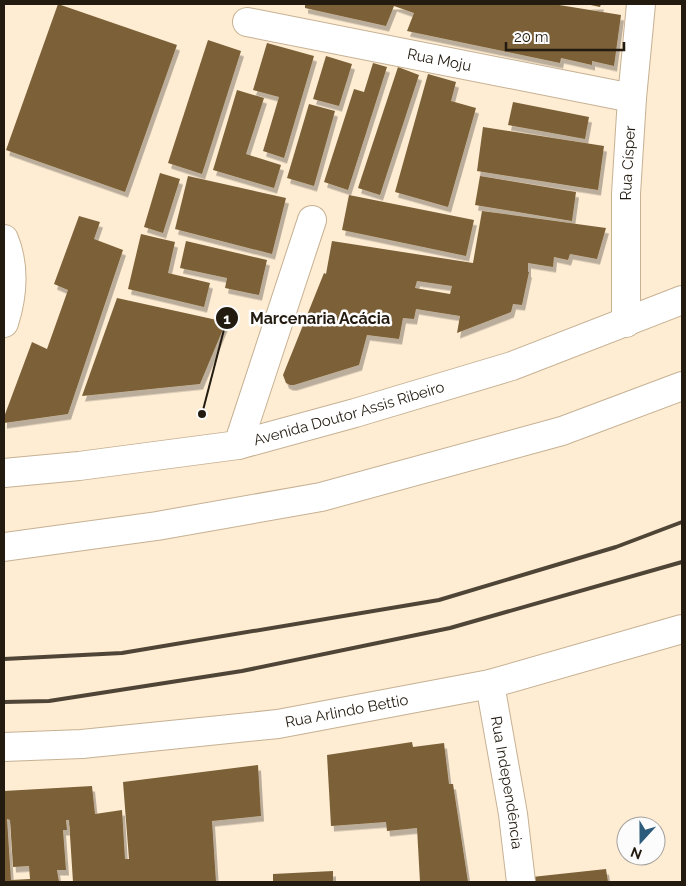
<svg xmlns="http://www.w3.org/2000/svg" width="686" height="886" font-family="Raleway,sans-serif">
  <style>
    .building { fill: #7c6138; fill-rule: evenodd; filter: url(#shadow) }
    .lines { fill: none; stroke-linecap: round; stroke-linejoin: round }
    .street-casing { stroke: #c6b193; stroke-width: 30 }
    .primary-casing { stroke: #c6b193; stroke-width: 30 }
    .street { stroke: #fff; stroke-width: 28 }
    .primary { stroke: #fff; stroke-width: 28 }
    .rail { stroke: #4f4537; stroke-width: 4 }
    .labels { text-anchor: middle; stroke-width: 5; stroke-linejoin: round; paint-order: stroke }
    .street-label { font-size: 15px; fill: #231b10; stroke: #fcfcfc }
    .leader { fill: none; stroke: #231b10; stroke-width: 2 }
    .callout-dot { fill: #231b10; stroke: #fcfcfc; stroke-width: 2 }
    .mark-label { font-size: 15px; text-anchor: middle; font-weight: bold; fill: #fff }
    .callout-label { font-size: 16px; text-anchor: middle; font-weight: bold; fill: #231b10; stroke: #fcfcfc; stroke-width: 5; stroke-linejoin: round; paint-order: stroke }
  </style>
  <defs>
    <filter id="shadow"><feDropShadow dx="3" dy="5.5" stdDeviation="0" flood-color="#0004"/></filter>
  </defs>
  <rect width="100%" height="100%" fill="#feecd3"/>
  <g class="building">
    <polygon points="58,4 177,45 125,192 6,150"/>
    <polygon points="305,4 553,4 621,15 614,66 592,61 592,65 561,58 560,63 407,31 414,13 394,6 386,26 305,8"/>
    <polygon points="586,4 601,4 600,7"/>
    <polygon points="208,40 241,51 202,174 168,163"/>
    <polygon points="267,43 314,56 284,158 263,151 279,97 253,90"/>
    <polygon points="326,56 352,64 339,106 313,99"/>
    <polygon points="373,63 387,67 348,190 324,182 354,89 364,92"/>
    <polygon points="398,67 419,75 380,195 358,188"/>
    <polygon points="428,74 456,82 451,101 476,108 448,207 395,192"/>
    <polygon points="237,90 264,98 246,154 281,165 274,188 213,170"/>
    <polygon points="513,102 589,117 585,139 508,125"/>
    <polygon points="309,104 335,111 314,186 287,178"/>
    <polygon points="483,127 604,146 598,190 477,171"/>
    <polygon points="160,173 180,179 163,233 144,227"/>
    <polygon points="188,176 286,198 272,254 175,229"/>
    <polygon points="480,176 576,192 572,221 475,205"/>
    <polygon points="349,195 474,220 466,256 342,230"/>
    <path d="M482,211L606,228L597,259L570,254L568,260L554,257L553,267L528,263V272H529L522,305L513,304L511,312L457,333L460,316L416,309L414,319L403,318L399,339L367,335L359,365L294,385H290L286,383L283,375L324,273L326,274L332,241L473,263ZM417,281L452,286L450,294L415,288Z"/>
    <polygon points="79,216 100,222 94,239 123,250 68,414 4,423 4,417 32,342 47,349 68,290 54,284"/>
    <polygon points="141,234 175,242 168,273 210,283 204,307 128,289"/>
    <polygon points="186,241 267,260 259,295 225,288 227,278 180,268"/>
    <polygon points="117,298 226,322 200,384 82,396"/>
    <polygon points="412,742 413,747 444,743 449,784 453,784 468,882 420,882 417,828 387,831 386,822 331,826 327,755"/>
    <path d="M258,765L261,816L212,821L216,882H73L69,820H66L67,830H63L66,870H57L59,882H4V791L92,786L95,814L122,810L125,859H129L123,782ZM7,819L10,820L13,867L29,866L30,879L11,880Z"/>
    <polygon points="606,869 608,882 532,882 532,877"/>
    <polygon points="333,871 333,882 273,882 273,874"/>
  </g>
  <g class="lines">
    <g class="street-casing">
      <g id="street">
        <path id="s1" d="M247,22L632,98"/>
        <path d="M4,239C15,266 13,295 4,323"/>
        <path id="s2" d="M626,323V194L632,98L641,4"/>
        <polyline points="238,445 312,220"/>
        <path id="s3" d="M490,684L513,814L521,882"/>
        <path id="s4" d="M4,747L82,744L278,724L490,684L682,629"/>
      </g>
    </g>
    <g class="primary-casing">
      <g id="primary">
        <path id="s5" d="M4,473L79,466L238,445L355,413L512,366L682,300"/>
        <polyline points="4,547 157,526 321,497 562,431 682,386"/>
      </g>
    </g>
    <use href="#street" class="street"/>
    <use href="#primary" class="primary"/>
    <g class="rail">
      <polyline points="4,659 122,653 439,600 616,547 682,522"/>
      <polyline points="4,702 49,701 242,671 450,628 682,562"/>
    </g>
  </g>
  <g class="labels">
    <g class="street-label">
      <text dy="5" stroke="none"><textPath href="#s1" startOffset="196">Rua Moju</textPath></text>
      <text dy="5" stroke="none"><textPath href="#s2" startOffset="160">Rua Císper</textPath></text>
      <text dy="5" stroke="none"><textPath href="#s5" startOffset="351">Avenida Doutor Assis Ribeiro</textPath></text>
      <text dy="5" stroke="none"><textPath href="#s4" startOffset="345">Rua Arlindo Bettio</textPath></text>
      <text dy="5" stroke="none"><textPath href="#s3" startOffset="100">Rua Independência</textPath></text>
    </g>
  </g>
  <path class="leader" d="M202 414L227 318"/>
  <g class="callout-dot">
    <circle cx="202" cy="414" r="5"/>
    <circle cx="227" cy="318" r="12"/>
  </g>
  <g class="mark-label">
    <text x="227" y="324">1</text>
  </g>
  <g class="callout-label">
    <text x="320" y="324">Marcenaria Acácia</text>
  </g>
  <rect width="686" height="886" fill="none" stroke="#231b10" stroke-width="10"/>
  <g transform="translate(641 841) rotate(201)"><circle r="24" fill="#fcfcfc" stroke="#a5a29e"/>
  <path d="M0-4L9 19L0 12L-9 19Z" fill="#2d5b7b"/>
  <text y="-8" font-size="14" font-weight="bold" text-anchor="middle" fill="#231b10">N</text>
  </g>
  <path d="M506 42v8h118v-8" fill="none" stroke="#231b10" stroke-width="2.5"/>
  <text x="514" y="42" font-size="15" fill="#231b10" stroke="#fcfcfc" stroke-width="4" paint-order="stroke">20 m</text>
</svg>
